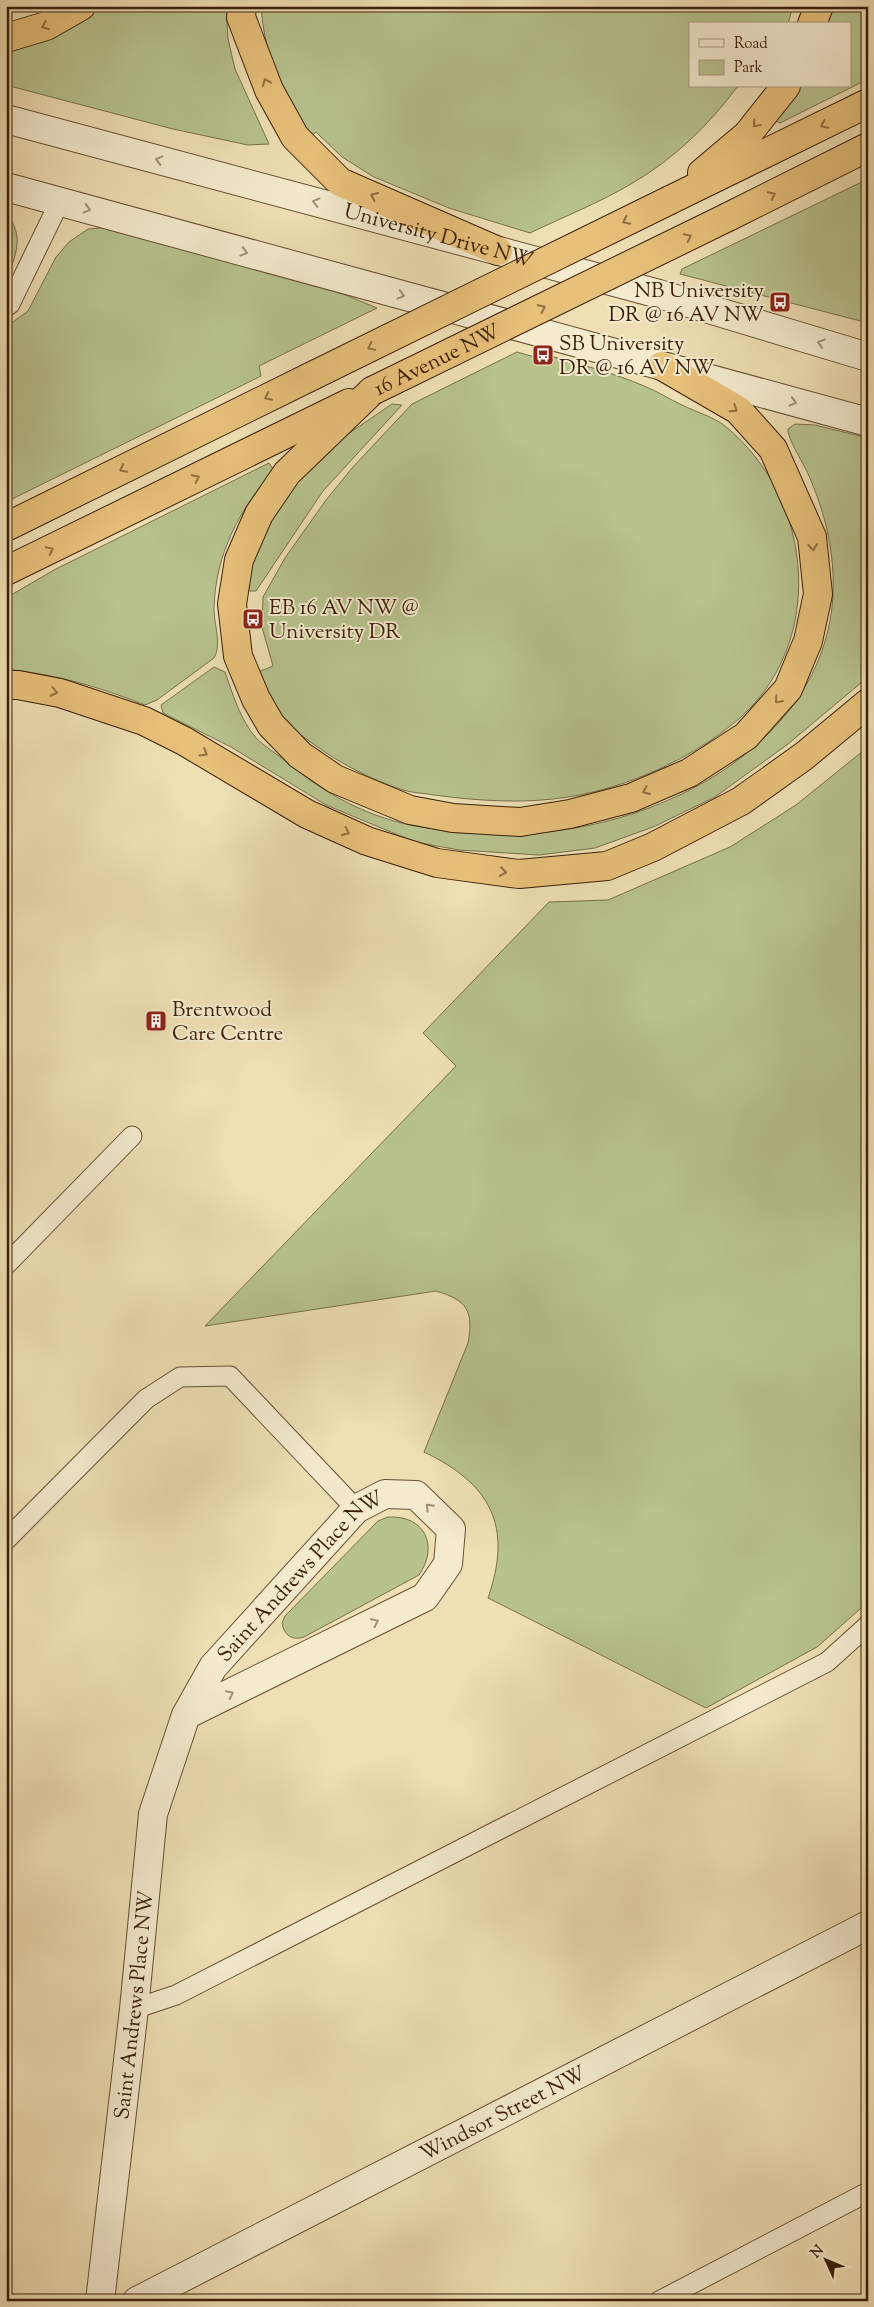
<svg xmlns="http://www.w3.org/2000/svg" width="874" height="2307" font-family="'Sorts Mill Goudy',serif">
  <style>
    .green { fill: #b7c28e; stroke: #78704a }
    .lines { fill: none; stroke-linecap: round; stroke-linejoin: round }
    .service-casing { stroke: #674f32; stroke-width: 21 }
    .minor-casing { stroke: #674f32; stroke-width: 30 }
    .tertiary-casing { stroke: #674f32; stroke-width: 30 }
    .trunk-casing { stroke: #3a1f07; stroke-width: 30 }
    .service { stroke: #f4eace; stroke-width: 19 }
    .minor { stroke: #f4eace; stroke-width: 28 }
    .tertiary { stroke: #f4eace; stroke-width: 28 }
    .trunk { stroke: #e7c07a; stroke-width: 28 }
    .trunk-bridge-casing { stroke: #3a1f07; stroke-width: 30; stroke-linecap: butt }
    .trunk-bridge { stroke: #e7c07a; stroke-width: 28 }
    .oneway { stroke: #907040 }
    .oneway2 { stroke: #a08f74 }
    .labels { text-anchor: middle; stroke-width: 4; stroke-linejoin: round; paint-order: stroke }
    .street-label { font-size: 21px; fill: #3a1f07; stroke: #f4eace }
    .poi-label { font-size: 21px; fill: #3a1f07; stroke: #f4eace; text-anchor: start }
  </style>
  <rect width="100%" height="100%" fill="#eedfb4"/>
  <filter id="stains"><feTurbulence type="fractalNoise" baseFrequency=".004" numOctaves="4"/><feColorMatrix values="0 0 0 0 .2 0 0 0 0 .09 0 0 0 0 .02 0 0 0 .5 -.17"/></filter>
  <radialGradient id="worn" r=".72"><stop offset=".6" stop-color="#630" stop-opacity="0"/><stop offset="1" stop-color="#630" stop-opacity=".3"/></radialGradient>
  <g class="green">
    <polygon points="102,6 226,6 228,39 235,69 269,144 248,145 173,129 6,85 6,51 88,16"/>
    <path d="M261,6H793L788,24H690V86H738C708,126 674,159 631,184C599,203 563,217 530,233L449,208L374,177L342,157L316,132L311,136C282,99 264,53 261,6Z"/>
    <polygon points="830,6 868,6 868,79 780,123 775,121 800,86 850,86 850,24 825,24"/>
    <polygon points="868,179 868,323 680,274 682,269"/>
    <path d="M6,214C25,234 16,257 6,279Z"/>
    <polygon points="109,227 343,294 377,308 259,366 261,376 6,502 6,327 28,311 56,257 69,242 88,229"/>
    <path d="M517,352L549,361L551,356C582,365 614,373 644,386C657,391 669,399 682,405C696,412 714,417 725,426C816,500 827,647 734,723C689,760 626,788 568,797C525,804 478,801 434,795C424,793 412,793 403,790C370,779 339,763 312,743C304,737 294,731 286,723C273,709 265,690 258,672L273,666L262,627L263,597L285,558L326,500L353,467L412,404Z"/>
    <polygon points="392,404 402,405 323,491 256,591 248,591 252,560 258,542 287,491 332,445"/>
    <path d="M795,424L815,425L868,438V677L788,744L715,797L653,827L595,848L539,855L459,850L415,842L326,805L231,747L163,713L161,705L214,667L225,672C233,695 240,719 256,738C265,747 277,754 287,762C324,794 371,819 421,827C466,834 517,835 562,830C665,816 781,757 820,656C843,598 834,532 809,476C805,466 787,438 788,429Z"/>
    <path d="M269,463L274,470C239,510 215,555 214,609C214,625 222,644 214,658L157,700L145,705C100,687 54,674 6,669V598L54,570Z"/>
    <path d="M868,747V1602L817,1647L706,1708L488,1598C513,1526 491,1484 424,1452L468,1343C474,1311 467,1300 436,1291L205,1326L456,1066L423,1033L549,902L608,900L730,847L796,805Z"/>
    <path d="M388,1517C425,1515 439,1546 419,1575L304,1637C292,1641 284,1635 282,1623L285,1616L378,1521Z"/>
  </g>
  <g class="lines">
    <g class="service-casing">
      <g id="service">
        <polyline points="6,307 10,304 60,201"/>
        <polyline points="6,1265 132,1136"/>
        <polyline points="6,1540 146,1399 180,1377 230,1376 356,1509"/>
        <polyline points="134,2009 176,1995 827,1662 868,1625"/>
        <polyline points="659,2301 868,2192"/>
      </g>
    </g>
    <g class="minor-casing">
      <g id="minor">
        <path id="s1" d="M100,2301L134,2009L153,1814L186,1715L213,1667L356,1509L385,1494L416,1495L451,1529L448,1564L425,1597L186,1715"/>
        <path id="s2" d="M137,2301L868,1925"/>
      </g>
    </g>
    <g class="tertiary-casing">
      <g id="tertiary">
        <path id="s3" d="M6,119L659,294L868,357"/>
        <polyline points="6,187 868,422"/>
      </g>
    </g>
    <g class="trunk-casing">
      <g id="trunk">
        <polyline points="242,6 241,17 269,90 295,137 340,182 498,251"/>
        <polyline points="812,24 819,6"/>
        <polyline points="6,38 46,26 81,6"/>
        <polyline points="702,173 747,135 786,86"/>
        <polyline points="670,200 868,103"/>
        <polyline points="728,217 868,147"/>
        <polyline points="372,391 287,473 259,514 239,560 232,604 238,656 256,699 271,725 300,755 335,779 410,810 453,818 520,822 570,814 631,798 689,773 746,736 788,689 808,641 818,594 812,537 773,449 738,410 662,366"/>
        <polyline points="6,527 312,376"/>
        <polyline points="6,571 349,403"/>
        <polyline points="6,685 18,685 60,693 144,721 184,741 307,814 367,841 437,863 519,874 607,866 653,847 741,801 804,756 868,703"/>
      </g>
    </g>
    <use href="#service" class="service"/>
    <use href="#minor" class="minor"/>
    <use href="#tertiary" class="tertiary"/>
    <use href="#trunk" class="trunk"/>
    <g class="trunk-bridge-casing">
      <g id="trunk-bridge">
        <polyline points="312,376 670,200"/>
        <path id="s4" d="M372,391L728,217"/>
      </g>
    </g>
    <use href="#trunk-bridge" class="trunk-bridge"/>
  </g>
  <defs><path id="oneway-chevron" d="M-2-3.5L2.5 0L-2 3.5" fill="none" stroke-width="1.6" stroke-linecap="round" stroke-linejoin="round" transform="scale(1.25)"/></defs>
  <g class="oneway">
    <use href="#oneway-chevron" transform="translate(45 26) rotate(158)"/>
    <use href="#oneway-chevron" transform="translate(266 82) rotate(-112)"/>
    <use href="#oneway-chevron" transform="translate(756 124) rotate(130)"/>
    <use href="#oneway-chevron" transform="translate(824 125) rotate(154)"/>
    <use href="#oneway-chevron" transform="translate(772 195) rotate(-26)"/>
    <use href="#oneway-chevron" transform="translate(374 196) rotate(-156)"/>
    <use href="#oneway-chevron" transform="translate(626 221) rotate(154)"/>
    <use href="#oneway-chevron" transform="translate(688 237) rotate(-26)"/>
    <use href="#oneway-chevron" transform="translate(542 308) rotate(-26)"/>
    <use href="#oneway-chevron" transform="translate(371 347) rotate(154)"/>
    <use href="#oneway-chevron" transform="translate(268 397) rotate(154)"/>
    <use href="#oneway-chevron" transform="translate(734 409) rotate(34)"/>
    <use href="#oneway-chevron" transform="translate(123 469) rotate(153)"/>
    <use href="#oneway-chevron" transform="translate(196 478) rotate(-26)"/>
    <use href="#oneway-chevron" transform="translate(813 547) rotate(84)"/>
    <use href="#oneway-chevron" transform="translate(50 550) rotate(-26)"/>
    <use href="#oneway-chevron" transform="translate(54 692) rotate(12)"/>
    <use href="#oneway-chevron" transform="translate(778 700) rotate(131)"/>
    <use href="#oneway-chevron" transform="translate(204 753) rotate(31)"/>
    <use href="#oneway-chevron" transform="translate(646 791) rotate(157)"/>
    <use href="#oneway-chevron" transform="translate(346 832) rotate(24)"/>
    <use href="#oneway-chevron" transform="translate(503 872) rotate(8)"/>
  </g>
  <g class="oneway2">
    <use href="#oneway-chevron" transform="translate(159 160) rotate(-165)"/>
    <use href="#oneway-chevron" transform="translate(316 202) rotate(-165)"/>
    <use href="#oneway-chevron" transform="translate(87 209) rotate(15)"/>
    <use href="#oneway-chevron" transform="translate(244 252) rotate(15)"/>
    <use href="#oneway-chevron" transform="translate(401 295) rotate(15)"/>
    <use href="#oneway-chevron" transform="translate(821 343) rotate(-163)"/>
    <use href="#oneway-chevron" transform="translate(793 402) rotate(15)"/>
    <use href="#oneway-chevron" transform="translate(429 1507) rotate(-135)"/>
    <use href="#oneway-chevron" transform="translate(375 1622) rotate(-26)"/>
    <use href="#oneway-chevron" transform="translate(230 1694) rotate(-26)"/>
  </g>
  <defs>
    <g id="bus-square" transform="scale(1.125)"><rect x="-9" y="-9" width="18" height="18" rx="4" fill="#8f2418" stroke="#f4eace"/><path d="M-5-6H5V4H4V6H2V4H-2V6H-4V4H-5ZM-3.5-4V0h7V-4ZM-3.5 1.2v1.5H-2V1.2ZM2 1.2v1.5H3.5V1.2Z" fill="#fff"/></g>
    <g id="building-square" transform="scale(1.125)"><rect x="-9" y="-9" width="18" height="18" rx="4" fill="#8f2418" stroke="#f4eace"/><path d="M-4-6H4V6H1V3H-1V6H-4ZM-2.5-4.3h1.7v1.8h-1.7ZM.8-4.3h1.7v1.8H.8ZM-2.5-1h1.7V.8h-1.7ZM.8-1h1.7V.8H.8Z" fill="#fff"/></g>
  </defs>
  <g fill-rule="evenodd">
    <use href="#bus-square" x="780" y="302"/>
    <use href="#bus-square" x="543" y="355"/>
    <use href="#bus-square" x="253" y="619"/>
    <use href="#building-square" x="156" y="1021"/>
  </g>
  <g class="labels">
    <g class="street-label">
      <text dy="7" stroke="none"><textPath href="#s3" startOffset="448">University Drive NW</textPath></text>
      <text dy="7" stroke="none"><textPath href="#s4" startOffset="72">16 Avenue NW</textPath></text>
      <text dy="7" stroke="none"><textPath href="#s1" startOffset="776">Saint Andrews Place NW</textPath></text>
      <text dy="7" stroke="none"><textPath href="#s1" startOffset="298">Saint Andrews Place NW</textPath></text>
      <text dy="7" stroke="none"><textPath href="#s2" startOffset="411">Windsor Street NW</textPath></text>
    </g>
    <g class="poi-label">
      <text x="764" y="297" text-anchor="end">NB University<tspan x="764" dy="24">DR @ 16 AV NW</tspan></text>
      <text x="559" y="350">SB University<tspan x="559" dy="24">DR @ 16 AV NW</tspan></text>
      <text x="269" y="614">EB 16 AV NW @<tspan x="269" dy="24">University DR</tspan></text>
      <text x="172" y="1016">Brentwood<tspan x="172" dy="24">Care Centre</tspan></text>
    </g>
  </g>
  <rect width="874" height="2307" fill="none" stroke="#eedfb4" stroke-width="25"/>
  <rect x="8" y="8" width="859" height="2292" fill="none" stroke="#3a1f07" stroke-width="2.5"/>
  <rect x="12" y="12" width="849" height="2282" fill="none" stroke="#3a1f07"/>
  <rect x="689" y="22" width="162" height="65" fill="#f4eace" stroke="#aa997e"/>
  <rect x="699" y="39" width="25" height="8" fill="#f4eace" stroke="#aa997e"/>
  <text x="734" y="48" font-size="15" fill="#3a1f07">Road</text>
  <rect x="699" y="60" width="25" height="15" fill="#b7c28e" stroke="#aa997e"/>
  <text x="734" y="72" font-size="15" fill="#3a1f07">Park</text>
  <g transform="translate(826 2260) rotate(314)" stroke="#f4eace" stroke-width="4" paint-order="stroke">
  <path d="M0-4L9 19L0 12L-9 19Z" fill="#3a1f07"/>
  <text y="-8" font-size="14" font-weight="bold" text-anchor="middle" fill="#3a1f07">N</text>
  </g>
  <rect width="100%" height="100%" filter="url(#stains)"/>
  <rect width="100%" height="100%" fill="url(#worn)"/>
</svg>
